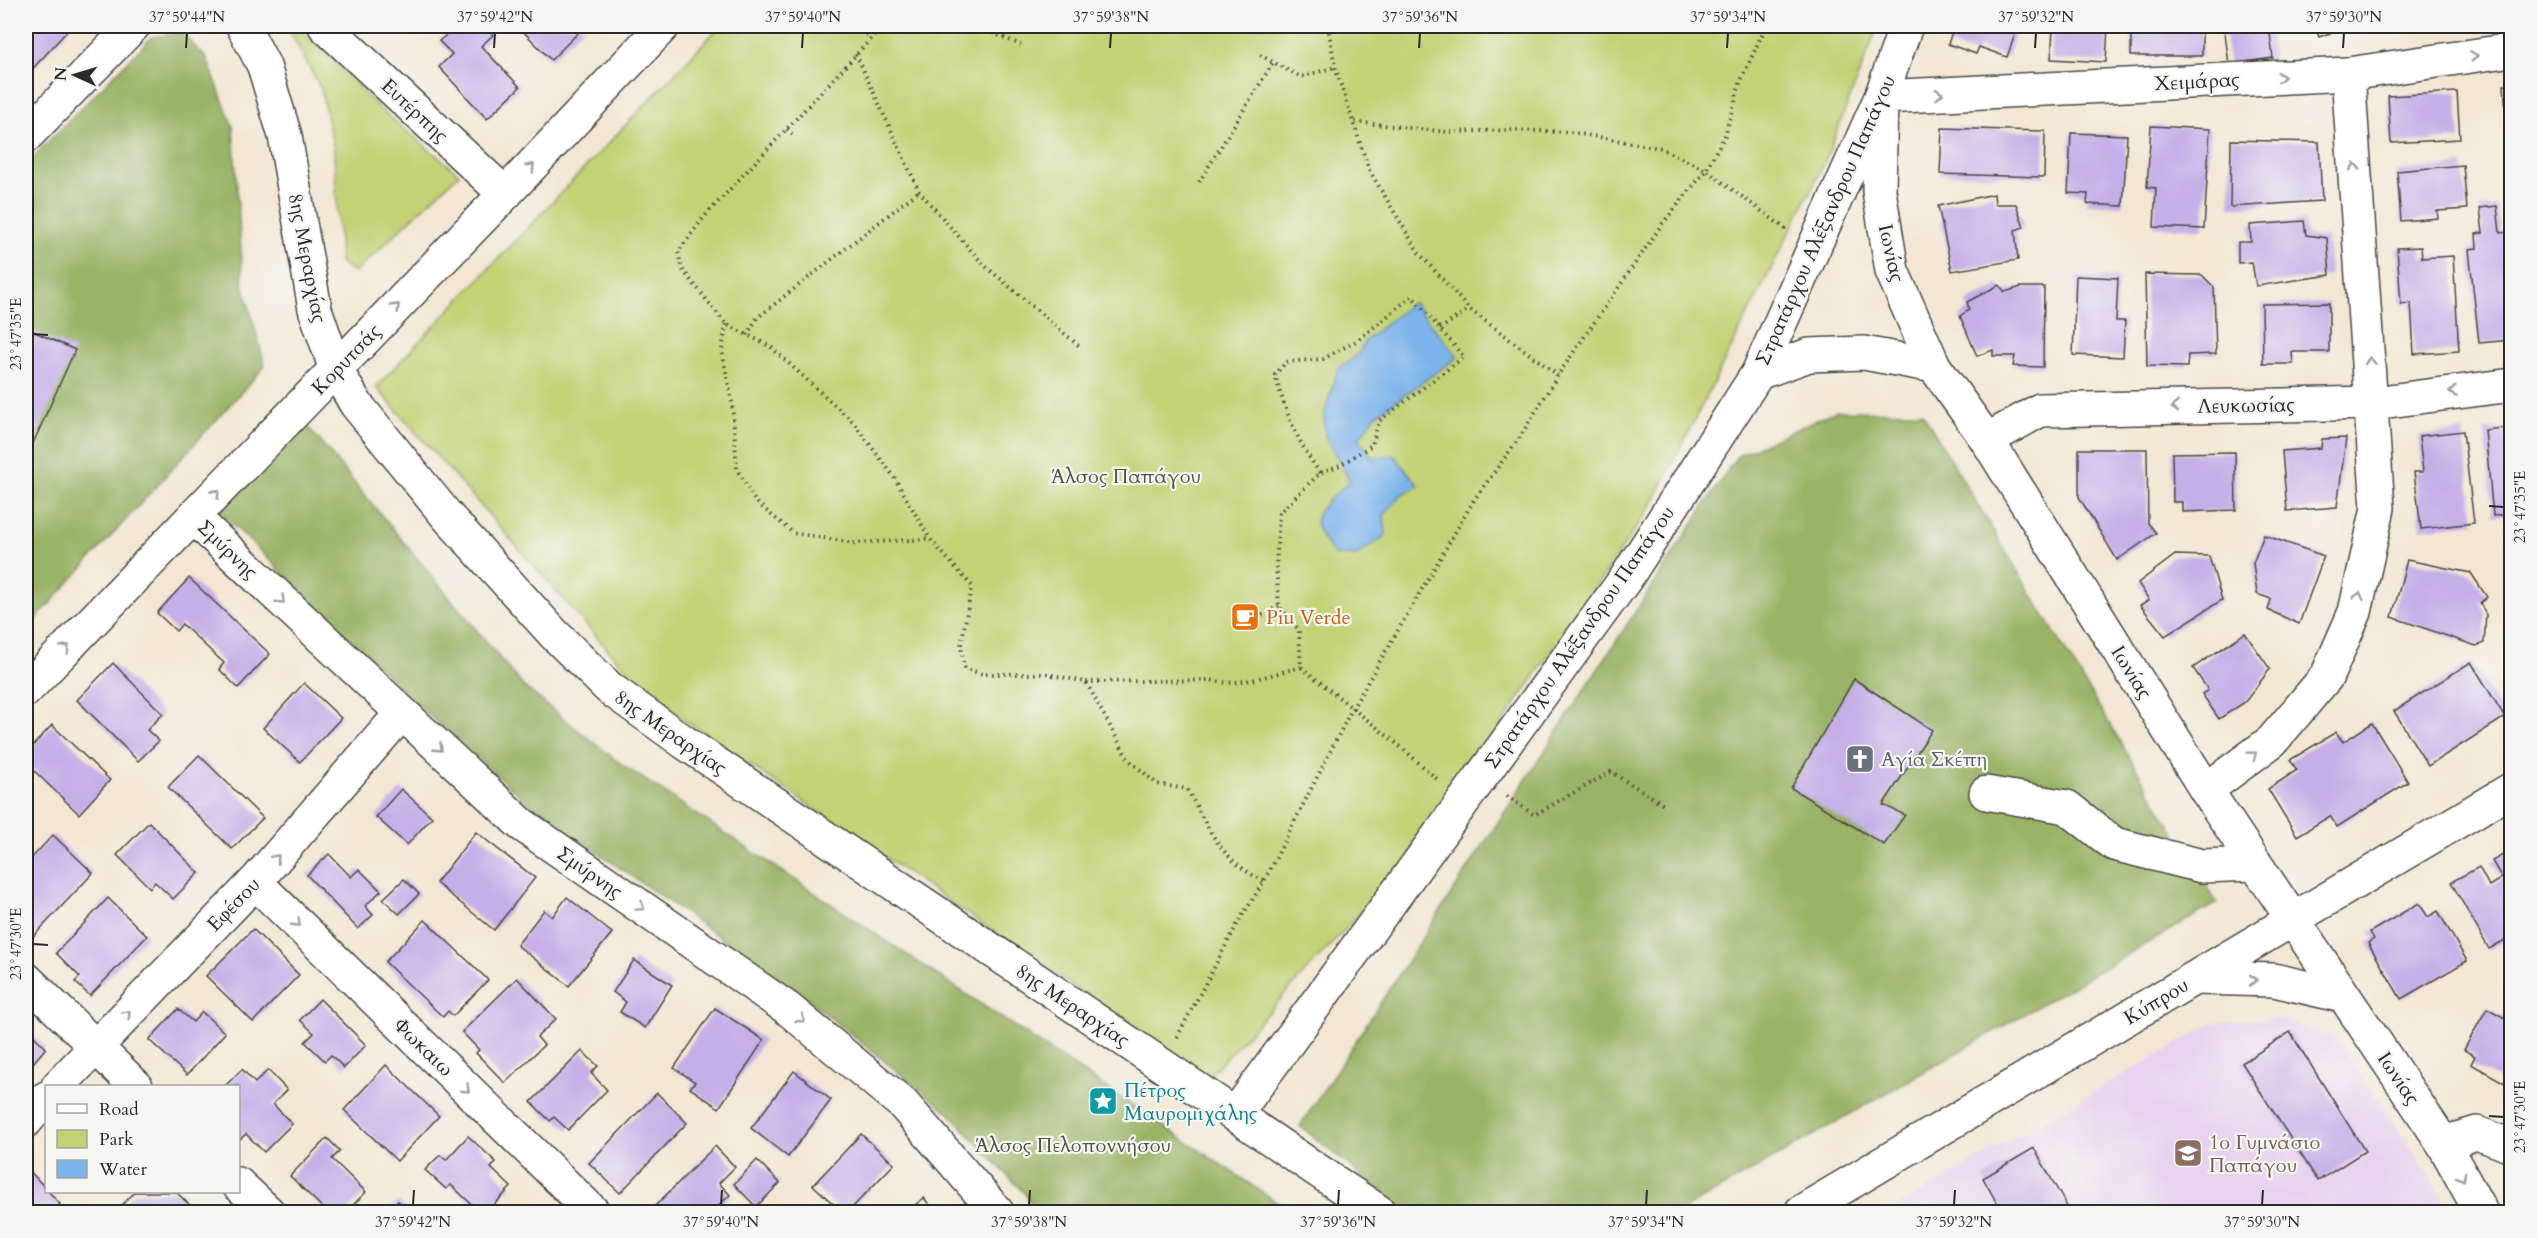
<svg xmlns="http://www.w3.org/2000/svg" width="2537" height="1238" font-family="Cardo,serif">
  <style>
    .built { fill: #e7d2ef }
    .green { fill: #c2d275; stroke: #767e50; stroke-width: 1.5 }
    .forest { fill: #99b466; stroke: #627048; stroke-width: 1.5 }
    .water { fill: #7bb3eb; stroke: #536f8b; stroke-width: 1.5 }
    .building { fill: #c5afe7 }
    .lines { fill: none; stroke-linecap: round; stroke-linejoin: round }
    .minor-casing { stroke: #494744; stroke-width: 36 }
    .path { stroke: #494744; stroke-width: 4; stroke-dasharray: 1.5 4.5; stroke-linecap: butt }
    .minor { stroke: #fff; stroke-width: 33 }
    .oneway { stroke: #a0a0a0 }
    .ticks { fill: none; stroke: #2b2b2b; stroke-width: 2 }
    .labels { text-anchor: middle; stroke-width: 4.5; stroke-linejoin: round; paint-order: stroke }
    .street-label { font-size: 20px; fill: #2b2b2b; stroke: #f6f6f2 }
    .park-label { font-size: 20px; fill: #51553e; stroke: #f6f6f2 }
    .food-label { font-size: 20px; fill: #c56008; stroke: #f6f6f2; text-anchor: start }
    .worship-label { font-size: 20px; fill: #5b616d; stroke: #f6f6f2; text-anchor: start }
    .culture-label { font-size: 20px; fill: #0d838f; stroke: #f6f6f2; text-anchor: start }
    .education-label { font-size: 20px; fill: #785e54; stroke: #f6f6f2; text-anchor: start }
    .neatline { fill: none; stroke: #2b2b2b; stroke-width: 2 }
    .ticks-label { font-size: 15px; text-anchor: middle; fill: #2b2b2b }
  </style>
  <rect width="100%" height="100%" fill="#f6f6f2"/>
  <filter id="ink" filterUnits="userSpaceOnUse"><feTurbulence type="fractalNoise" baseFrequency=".0167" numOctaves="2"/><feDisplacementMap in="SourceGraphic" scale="12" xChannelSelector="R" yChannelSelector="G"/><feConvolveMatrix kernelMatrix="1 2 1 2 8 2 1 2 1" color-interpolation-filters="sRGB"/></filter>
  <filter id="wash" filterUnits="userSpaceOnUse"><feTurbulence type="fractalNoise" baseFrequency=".008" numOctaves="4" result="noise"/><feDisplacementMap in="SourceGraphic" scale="24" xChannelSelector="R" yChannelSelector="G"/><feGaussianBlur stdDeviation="1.35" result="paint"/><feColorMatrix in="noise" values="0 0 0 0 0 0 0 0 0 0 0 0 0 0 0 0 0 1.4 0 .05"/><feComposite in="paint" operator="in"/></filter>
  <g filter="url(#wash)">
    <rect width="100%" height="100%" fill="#f3e7d3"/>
    <polygon class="built" points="2277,1018 2335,1038 2431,1178 2449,1212 1887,1212 2213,1023"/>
    <g class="green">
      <polygon points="287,26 298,26 380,109 459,174 355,272 340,263 334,150 321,89"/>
      <polygon points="720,26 1878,26 1824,164 1651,506 1405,865 1207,1078 648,695 376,387"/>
    </g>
    <g class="forest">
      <polygon points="182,33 207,59 233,127 243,283 265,366 26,630 26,164 152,37"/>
      <polygon points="1836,411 1922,412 2217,903 1680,1212 1407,1212 1300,1126 1737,456"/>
      <polygon points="304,422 523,686 617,761 1292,1212 1036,1212 1025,1194 949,1113 792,987 536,810 420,707 218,510"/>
    </g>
    <path class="water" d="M1413,302L1458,357L1376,415L1359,438L1372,458L1394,455L1419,486L1402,494L1384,515L1386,535L1356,556L1335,555C1301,515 1318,511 1350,481L1325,436L1324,415L1338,369L1357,355L1365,341Z"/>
    <g id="blocks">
      <g class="building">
        <polygon points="26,26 67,26 70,28 26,76"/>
        <polygon points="457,26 484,26 493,35 481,46 520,87 487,119 439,67 452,54 439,41"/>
        <polygon points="518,26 582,26 584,27 551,60"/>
        <polygon points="1954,26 2018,26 2007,57 1979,47 1976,54 1948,44"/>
        <polygon points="2042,26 2108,26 2106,62 2051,59 2053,30 2041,30"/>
        <rect x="2131" y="26" width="71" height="30"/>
        <polygon points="2224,26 2269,26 2273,58 2229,64"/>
        <polygon points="2315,26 2349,26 2319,37"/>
        <polygon points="2504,85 2512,85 2512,141 2508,141"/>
        <polygon points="2457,92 2460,139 2391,143 2388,96"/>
        <polygon points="2151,126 2210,129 2204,229 2154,227 2156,188 2147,187"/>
        <polygon points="1942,128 2045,131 2044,177 1940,174"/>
        <polygon points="2071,133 2127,135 2123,206 2087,204 2088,194 2068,193"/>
        <polygon points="2231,140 2319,142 2322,201 2230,207"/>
        <polygon points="2463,165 2467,209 2437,211 2438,218 2401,221 2397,171"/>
        <polygon points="1994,194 1995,204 2016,204 2024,227 2015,230 2018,260 1952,271 1938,206"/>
        <polygon points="2497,206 2500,233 2508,232 2512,252 2512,340 2479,343 2469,249 2477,248 2476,234 2483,233 2480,208"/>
        <polygon points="2304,221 2306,235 2327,238 2330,275 2256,286 2252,262 2238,263 2238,242 2251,242 2250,225"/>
        <polygon points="2421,247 2422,258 2453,256 2459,351 2414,354 2411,303 2401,304 2397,248"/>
        <polygon points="2145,274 2202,275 2214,287 2216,354 2188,355 2187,367 2147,366"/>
        <polygon points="2076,276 2118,278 2116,321 2125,321 2123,357 2073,355"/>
        <polygon points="1999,285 2005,292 2021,287 2044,287 2043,367 2013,366 2015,356 1993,356 1993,350 1977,356 1960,316 1969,310 1967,302"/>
        <polygon points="2329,303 2329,352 2292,352 2293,364 2263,364 2262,304"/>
        <polygon points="26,328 75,350 26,459"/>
        <polygon points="2512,427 2512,514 2493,516 2485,430"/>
        <polygon points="2463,431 2474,523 2421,529 2414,472 2423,472 2419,436"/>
        <polygon points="2346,438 2337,507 2287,511 2282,451 2321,448 2322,439"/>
        <polygon points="2079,449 2147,449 2148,523 2156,533 2117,560 2079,497"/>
        <polygon points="2235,452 2236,510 2182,512 2182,502 2173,502 2172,453"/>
        <polygon points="2264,535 2324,556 2299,624 2268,610 2271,599 2257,594 2253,563"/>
        <polygon points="2175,555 2209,556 2222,600 2165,636 2140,605 2149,600 2138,583"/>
        <polygon points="2407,560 2471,573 2487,597 2480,603 2486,615 2484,643 2476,646 2392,617"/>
        <polygon points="189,578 270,654 238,688 219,669 224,663 182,624 176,631 157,613"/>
        <polygon points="2245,633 2270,669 2245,702 2219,719 2202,694 2208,690 2193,668"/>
        <polygon points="2471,662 2505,717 2428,766 2394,711"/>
        <polygon points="113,663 163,714 147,730 159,741 138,761 77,700"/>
        <polygon points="1854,679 1932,730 1883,805 1905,815 1884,845 1791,788"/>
        <polygon points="304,683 341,718 300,762 263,728"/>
        <polygon points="2372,723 2408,782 2337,827 2330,816 2297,836 2268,789 2297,770 2290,760 2336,732 2343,742"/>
        <polygon points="52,725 110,780 79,814 26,763 26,753"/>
        <polygon points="199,755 263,818 232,849 168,787"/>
        <polygon points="401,789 432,817 407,845 376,817"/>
        <polygon points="149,822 199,873 173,899 155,882 150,888 117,855"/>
        <polygon points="476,832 535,878 494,930 436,883"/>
        <polygon points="53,835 93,873 32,938 26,931 26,864"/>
        <polygon points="2512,850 2512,936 2489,949 2451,882 2479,867 2489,886 2502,878 2492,861"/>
        <polygon points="329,854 351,877 359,869 381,891 365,906 373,915 358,929 307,875"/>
        <polygon points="404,879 419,894 399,914 383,899"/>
        <polygon points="567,897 612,933 569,986 517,945 544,910 552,917"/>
        <polygon points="108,898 147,936 90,996 75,982 80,977 56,953"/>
        <polygon points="2419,903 2428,917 2438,911 2467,961 2401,999 2368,943 2374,939 2370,932"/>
        <polygon points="425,920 488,980 453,1016 448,1011 443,1017 385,962"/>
        <polygon points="253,929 299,975 253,1022 206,976"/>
        <polygon points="634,960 672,985 645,1028 620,1012 626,1002 613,992"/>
        <polygon points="517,978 556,1019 537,1037 544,1045 505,1083 476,1053 479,1050 462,1032"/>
        <polygon points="320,999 366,1045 344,1068 331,1055 325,1061 305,1042 314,1033 300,1020"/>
        <polygon points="715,1008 764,1040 719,1108 690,1088 695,1082 674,1068"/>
        <polygon points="2487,1008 2510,1021 2512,1017 2512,1087 2471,1064 2475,1056 2464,1050"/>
        <polygon points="178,1009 193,1022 202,1012 225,1033 187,1075 149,1040"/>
        <polygon points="26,1028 46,1048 26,1071"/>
        <polygon points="2290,1032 2365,1151 2318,1181 2242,1063"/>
        <polygon points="582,1051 598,1066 591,1073 607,1090 568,1130 554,1117 550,1121 531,1102"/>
        <polygon points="386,1065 439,1116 397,1161 344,1110"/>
        <polygon points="242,1069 255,1083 268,1070 287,1090 273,1104 292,1124 264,1152 246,1134 238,1141 238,1086 225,1086"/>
        <polygon points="794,1071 831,1100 788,1157 751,1128"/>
        <polygon points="657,1093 687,1123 620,1193 589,1163"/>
        <polygon points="861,1134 894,1164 848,1212 842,1212 813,1185"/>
        <polygon points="468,1136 496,1162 491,1168 511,1187 487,1212 480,1212 451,1185 446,1189 425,1170 440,1155 446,1160"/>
        <polygon points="327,1138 340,1151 332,1159 366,1192 346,1212 327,1212 290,1176"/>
        <polygon points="715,1146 735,1167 719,1183 730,1195 712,1212 649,1212"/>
        <polygon points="2034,1148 2070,1212 2002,1212 1983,1178"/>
        <polygon points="757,1160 780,1183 756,1207 734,1184"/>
        <polygon points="26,1167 60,1204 51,1212 26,1212"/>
        <polygon points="135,1192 176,1192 197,1212 115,1212"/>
        <polygon points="924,1198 935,1212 906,1212"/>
        <polygon points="398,1201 410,1212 387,1212"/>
      </g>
    </g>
  </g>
  <g filter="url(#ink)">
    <use href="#blocks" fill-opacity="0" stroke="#494744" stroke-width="1.5"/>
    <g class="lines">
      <g class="minor-casing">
        <g id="minor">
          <polyline points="243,26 264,66 285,136 315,309 336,370 356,404 447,516 554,634 609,688 684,742 1379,1212"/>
          <polyline points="325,26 505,194"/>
          <polyline points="26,136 133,26"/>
          <polyline points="1758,373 1809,355 1864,353 1934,366"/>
          <polyline points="1987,440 2040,410 2373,403 2512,385"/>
          <polyline points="193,517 521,824 787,1008 903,1104 997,1212"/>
          <polyline points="26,690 505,194 663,26"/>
          <polyline points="2206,790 2272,741 2327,676 2355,612 2378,508 2348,74"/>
          <polyline points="1986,793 2067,807 2114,844 2202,866 2254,864"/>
          <polyline points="255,882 593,1212"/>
          <polyline points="2195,978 2274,980 2343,996"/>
          <polyline points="26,979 136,1086"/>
          <polyline points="58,1086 255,882 401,714"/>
          <polyline points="1235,1115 1626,578 1758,373 1881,97 1906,26"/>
          <polyline points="26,1121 46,1098"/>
          <polyline points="2443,1143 2477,1133 2512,1146"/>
          <polyline points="238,1184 268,1212"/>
          <polyline points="1801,1212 2512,789"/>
          <polyline points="2481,1212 2443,1143 2206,790 1987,440 1934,366 1892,271 1879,191 1881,97 2348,74 2512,50"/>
        </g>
      </g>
      <g class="path">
        <polyline points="858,26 870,37"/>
        <polyline points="883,26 704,217 678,252 682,269 726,324 771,347 853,422 894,477 930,539"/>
        <polyline points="976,26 1021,45"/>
        <polyline points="1328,26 1335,67 1369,170 1419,253 1469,309 1558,375"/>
        <polyline points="856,54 919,191 983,264 1079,346"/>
        <polyline points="1260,55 1301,77 1335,67"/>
        <polyline points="1355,122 1448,132 1511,130 1570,132 1660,148 1706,170 1787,230"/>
        <polyline points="787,129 794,136"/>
        <polyline points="1199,182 1274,61"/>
        <path d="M726,324L722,351L732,402L737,469L755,501L793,533L854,543L930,539L972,586L961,645L964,668L982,674H1047L1086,682L1128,759L1157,784L1187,789C1210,830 1220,860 1264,881"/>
        <polyline points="1440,329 1469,309"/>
        <polyline points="747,335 757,318 919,191"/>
        <path d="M1320,473C1298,443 1285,411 1275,375L1286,362L1323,359L1358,340L1412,296L1464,357L1379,421L1372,445L1340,465L1320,473L1279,513L1276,566L1279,606L1299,630L1301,667L1401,747L1439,781"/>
        <polyline points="1262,615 1279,606"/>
        <polyline points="1086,682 1208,680 1228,683 1252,680 1301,667"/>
        <polyline points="1507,796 1534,815 1611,772 1665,805"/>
        <polyline points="1177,1037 1239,921 1264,881 1352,709 1474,500 1520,437 1558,375 1663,223 1706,170 1725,135 1741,80 1766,26"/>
      </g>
      <use href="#minor" class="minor"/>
    </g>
    <defs><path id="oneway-chevron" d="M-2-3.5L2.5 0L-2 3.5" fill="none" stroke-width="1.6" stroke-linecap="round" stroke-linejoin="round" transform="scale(1.5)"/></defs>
    <g class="oneway">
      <use href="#oneway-chevron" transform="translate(2474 56) rotate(-8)"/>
      <use href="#oneway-chevron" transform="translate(2281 77) rotate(-3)"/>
      <use href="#oneway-chevron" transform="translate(1939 94) rotate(-3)"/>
      <use href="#oneway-chevron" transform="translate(531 167) rotate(-47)"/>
      <use href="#oneway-chevron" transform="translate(2355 167) rotate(-94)"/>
      <use href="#oneway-chevron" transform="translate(396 307) rotate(-46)"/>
      <use href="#oneway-chevron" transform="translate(2370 361) rotate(-94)"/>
      <use href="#oneway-chevron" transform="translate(2453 392) rotate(173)"/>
      <use href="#oneway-chevron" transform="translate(2175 407) rotate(179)"/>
      <use href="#oneway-chevron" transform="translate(216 493) rotate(-46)"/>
      <use href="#oneway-chevron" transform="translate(2359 596) rotate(-77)"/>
      <use href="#oneway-chevron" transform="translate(281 600) rotate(44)"/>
      <use href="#oneway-chevron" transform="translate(66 648) rotate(-46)"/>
      <use href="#oneway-chevron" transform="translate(439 748) rotate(43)"/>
      <use href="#oneway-chevron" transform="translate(2253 755) rotate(-37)"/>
      <use href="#oneway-chevron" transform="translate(276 858) rotate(-49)"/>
      <use href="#oneway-chevron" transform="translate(641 907) rotate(35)"/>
      <use href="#oneway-chevron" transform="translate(297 923) rotate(44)"/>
      <use href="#oneway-chevron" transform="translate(2253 980) rotate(1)"/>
      <use href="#oneway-chevron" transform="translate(127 1014) rotate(-46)"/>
      <use href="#oneway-chevron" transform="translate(801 1019) rotate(40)"/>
      <use href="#oneway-chevron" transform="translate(466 1089) rotate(44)"/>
      <use href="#oneway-chevron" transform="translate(2462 1177) rotate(61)"/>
    </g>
  </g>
  <path class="ticks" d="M186,48L187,33M494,48L495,33M802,48L803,33M1110,48L1111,33M1419,48L1420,33M1727,48L1728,33M2035,48L2036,33M2343,48L2344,33M33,334L48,335M2489,506L2504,507M33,944L48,945M2489,1116L2504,1117M413,1205L414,1190M721,1205L722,1190M1029,1205L1030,1190M1338,1205L1339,1190M1646,1205L1647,1190M1954,1205L1955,1190M2262,1205L2263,1190"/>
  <defs>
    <g id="cafe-square" transform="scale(1.5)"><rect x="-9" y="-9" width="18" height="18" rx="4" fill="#e8710a" stroke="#f6f6f2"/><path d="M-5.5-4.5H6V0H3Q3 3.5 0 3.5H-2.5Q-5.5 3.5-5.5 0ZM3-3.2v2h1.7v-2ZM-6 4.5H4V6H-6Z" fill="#fff"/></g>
    <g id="church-square" transform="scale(1.5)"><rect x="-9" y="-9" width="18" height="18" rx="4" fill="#6b7280" stroke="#f6f6f2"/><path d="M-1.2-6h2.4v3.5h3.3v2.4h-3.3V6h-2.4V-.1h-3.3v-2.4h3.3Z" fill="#fff"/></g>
    <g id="sight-square" transform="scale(1.5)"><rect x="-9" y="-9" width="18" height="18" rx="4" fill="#0f9aa8" stroke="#f6f6f2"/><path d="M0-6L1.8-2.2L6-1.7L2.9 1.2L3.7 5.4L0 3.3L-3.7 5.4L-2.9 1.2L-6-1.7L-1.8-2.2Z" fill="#fff"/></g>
    <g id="school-square" transform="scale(1.5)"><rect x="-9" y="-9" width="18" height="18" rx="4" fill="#8d6e63" stroke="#f6f6f2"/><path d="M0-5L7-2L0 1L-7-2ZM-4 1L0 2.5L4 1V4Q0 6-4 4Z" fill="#fff"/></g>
  </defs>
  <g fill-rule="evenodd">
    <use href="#cafe-square" x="1245" y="617"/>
    <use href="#church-square" x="1860" y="759"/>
    <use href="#sight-square" x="1103" y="1101"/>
    <use href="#school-square" x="2188" y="1153"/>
  </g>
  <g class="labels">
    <g class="street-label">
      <text transform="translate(2197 81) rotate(-3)" y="7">Χειμάρας</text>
      <text transform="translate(415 110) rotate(43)" y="7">Ευτέρπης</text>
      <text transform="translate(1825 220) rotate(-66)" y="7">Στρατάρχου Αλέξανδρου Παπάγου</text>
      <text transform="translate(1892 253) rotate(77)" y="7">Ιωνίας</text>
      <text transform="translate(308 258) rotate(79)" y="7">8ης Μεραρχίας</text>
      <text transform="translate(346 359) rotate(-46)" y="7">Κορυτσάς</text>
      <text transform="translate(2246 405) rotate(-1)" y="7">Λευκωσίας</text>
      <text transform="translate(228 549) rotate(44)" y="7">Σμύρνης</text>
      <text transform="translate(1579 637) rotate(-55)" y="7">Στρατάρχου Αλέξανδρου Παπάγου</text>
      <text transform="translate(2132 672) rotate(58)" y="7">Ιωνίας</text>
      <text transform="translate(671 732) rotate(35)" y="7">8ης Μεραρχίας</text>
      <text transform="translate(590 872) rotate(35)" y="7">Σμύρνης</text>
      <text transform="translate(233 904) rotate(-46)" y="7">Εφέσου</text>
      <text transform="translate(2156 1001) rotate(-31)" y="7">Κύπρου</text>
      <text transform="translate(1073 1005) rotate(34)" y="7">8ης Μεραρχίας</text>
      <text transform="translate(424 1047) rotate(44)" y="7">Φωκαιω</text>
      <text transform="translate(2399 1078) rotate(56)" y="7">Ιωνίας</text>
    </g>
    <g class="park-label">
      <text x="1126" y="483">Άλσος Παπάγου</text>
      <text x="1073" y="1152">Άλσος Πελοποννήσου</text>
    </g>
    <g class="food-label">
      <text x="1266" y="624">Piu Verde</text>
    </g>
    <g class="worship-label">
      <text x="1881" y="766">Αγία Σκέπη</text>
    </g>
    <g class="culture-label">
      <text x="1124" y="1097">Πέτρος<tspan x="1124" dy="23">Μαυρομιχάλης</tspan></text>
    </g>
    <g class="education-label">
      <text x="2209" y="1149">1ο Γυμνάσιο<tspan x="2209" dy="23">Παπάγου</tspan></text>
    </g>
  </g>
  <rect width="2537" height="1238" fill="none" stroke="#f6f6f2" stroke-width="66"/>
  <rect x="45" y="1085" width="195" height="108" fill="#f6f6f2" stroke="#a5a5a2" stroke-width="1.5"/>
  <rect x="57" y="1104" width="30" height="9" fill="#ffffff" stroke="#a5a5a2" stroke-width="1.5"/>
  <text x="99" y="1115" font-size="18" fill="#2b2b2b">Road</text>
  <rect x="57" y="1130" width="30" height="18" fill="#c2d275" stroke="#a5a5a2" stroke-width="1.5"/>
  <text x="99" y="1145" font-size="18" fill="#2b2b2b">Park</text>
  <rect x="57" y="1160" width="30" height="18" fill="#7bb3eb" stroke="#a5a5a2" stroke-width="1.5"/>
  <text x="99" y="1175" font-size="18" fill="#2b2b2b">Water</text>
  <g transform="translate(75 75) rotate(274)" stroke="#f6f6f2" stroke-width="4.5" paint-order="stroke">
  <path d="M0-4.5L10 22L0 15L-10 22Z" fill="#2b2b2b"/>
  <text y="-9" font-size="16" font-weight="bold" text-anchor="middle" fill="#2b2b2b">N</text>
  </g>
  <rect x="33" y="33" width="2471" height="1172" class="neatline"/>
  <g class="ticks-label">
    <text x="187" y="22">37°59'44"N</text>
    <text x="495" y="22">37°59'42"N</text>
    <text x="803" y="22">37°59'40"N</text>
    <text x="1111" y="22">37°59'38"N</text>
    <text x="1420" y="22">37°59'36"N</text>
    <text x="1728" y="22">37°59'34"N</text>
    <text x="2036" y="22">37°59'32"N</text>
    <text x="2344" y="22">37°59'30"N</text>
    <text transform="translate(16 334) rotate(-90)" y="5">23°47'35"E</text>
    <text transform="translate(2520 507) rotate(-90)" y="5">23°47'35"E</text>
    <text transform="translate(16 944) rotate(-90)" y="5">23°47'30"E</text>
    <text transform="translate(2520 1117) rotate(-90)" y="5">23°47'30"E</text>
    <text x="413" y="1227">37°59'42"N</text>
    <text x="721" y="1227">37°59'40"N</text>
    <text x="1029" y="1227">37°59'38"N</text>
    <text x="1338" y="1227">37°59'36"N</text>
    <text x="1646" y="1227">37°59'34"N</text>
    <text x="1954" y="1227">37°59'32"N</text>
    <text x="2262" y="1227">37°59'30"N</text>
  </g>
</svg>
